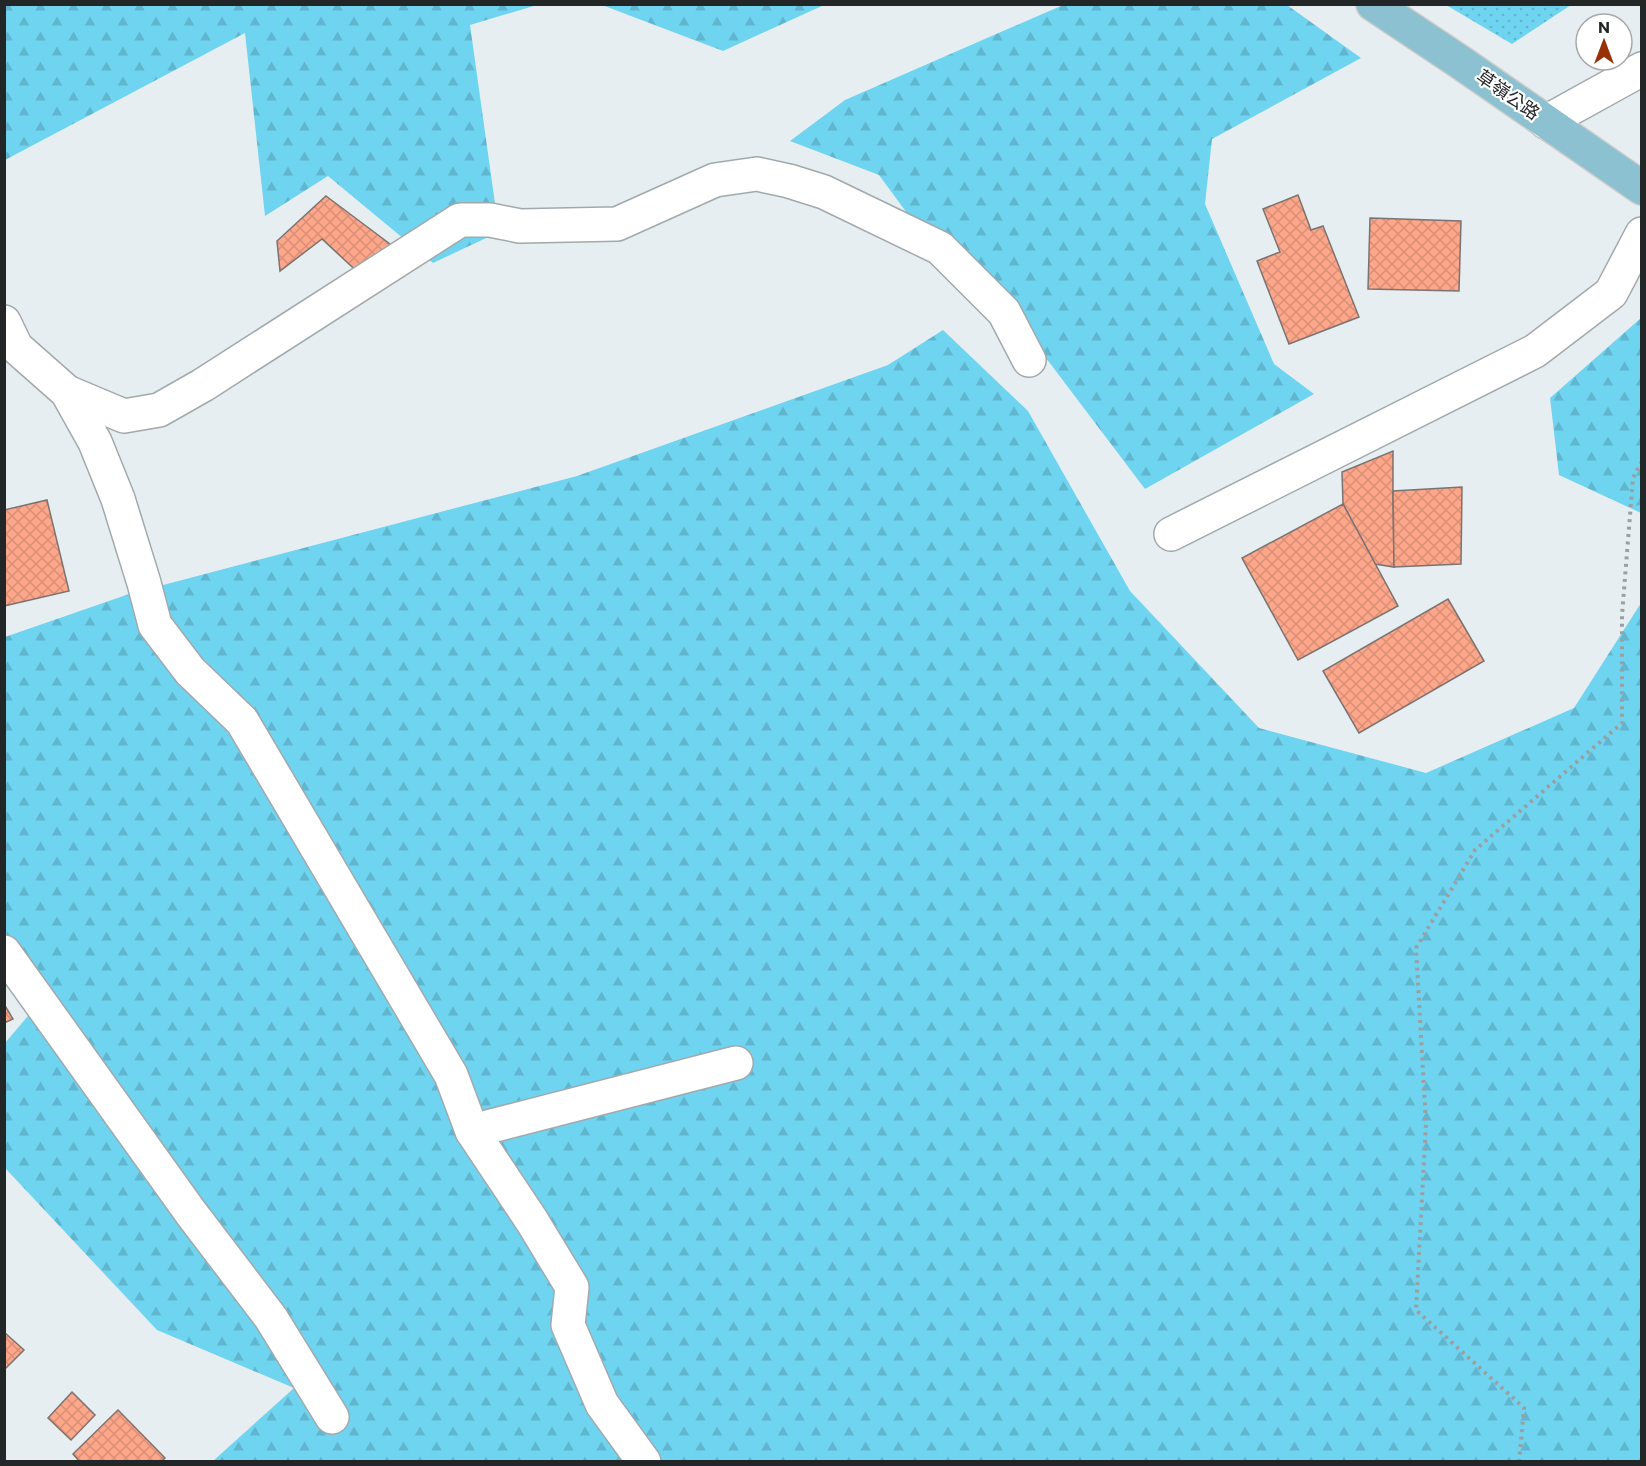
<svg xmlns="http://www.w3.org/2000/svg" width="1646" height="1466" font-family="Commissioner,'Noto Sans TC',sans-serif">
  <style>
    .grass { fill: url(#grass-dots) }
    .forest { fill: url(#forest-firs) }
    .building { fill: url(#building-cross-hatch); stroke: #7a7371; stroke-width: 1.5 }
    .lines { fill: none; stroke-linecap: round; stroke-linejoin: round }
    .minor-casing { stroke: #a2a9ac; stroke-width: 36 }
    .major-casing { stroke: #cacbcb; stroke-width: 36 }
    .path { stroke: #9aa0a2; stroke-width: 4; stroke-dasharray: 3 4.5; stroke-linecap: butt }
    .minor { stroke: #fff; stroke-width: 33 }
    .major { stroke: #8bc1d0; stroke-width: 33 }
    .labels { text-anchor: middle; stroke-width: 4.5; stroke-linejoin: round; paint-order: stroke }
    .street-label { font-size: 18px; fill: #232627; stroke: #fff }
  </style>
  <defs>
    <pattern id="grass-dots" width="8" height="8" patternUnits="userSpaceOnUse" patternTransform="scale(1.5)"><rect width="8" height="8" fill="#6fd4f0"/><path d="M2 2h.1M6 6h.1" fill="none" stroke="#60b6ce" stroke-width="1.8" stroke-linecap="round"/></pattern>
    <pattern id="forest-firs" width="22" height="20" patternUnits="userSpaceOnUse" patternTransform="scale(1.5)"><rect width="22" height="20" fill="#6fd4f0"/><path d="M5 1l3.5 6h-7zM16 11l3.5 6h-7z" fill="#60b6ce"/></pattern>
    <pattern id="building-cross-hatch" width="8" height="8" patternUnits="userSpaceOnUse" patternTransform="scale(1.5)"><rect width="8" height="8" fill="#fda689"/><path d="M0 0l8 8M0 8l8-8" fill="none" stroke="#d98f76"/></pattern>
  </defs>
  <rect width="100%" height="100%" fill="#e7eef1"/>
  <polygon class="grass" points="1446,5 1571,5 1512,44"/>
  <g class="forest">
    <polygon points="5,5 537,5 470,25 499,232 433,263 328,176 265,216 245,33 5,160"/>
    <polygon points="602,5 824,5 723,51"/>
    <polygon points="1063,5 1287,5 1361,58 1212,139 1205,204 1274,364 1314,394 1145,489 1049,362 985,286 926,239 879,175 790,141 845,100"/>
    <polygon points="1641,318 1641,513 1559,475 1550,398"/>
    <polygon points="943,330 1028,411 1130,591 1259,728 1426,773 1574,708 1641,603 1641,1461 213,1461 294,1388 157,1330 5,1168 5,1043 33,1010 5,955 5,637 129,594 577,476 888,365"/>
  </g>
  <g class="building">
    <polygon points="1298,195 1311,230 1323,226 1359,317 1289,344 1257,261 1280,252 1263,209"/>
    <polygon points="326,196 394,247 363,277 322,239 280,271 277,241"/>
    <polygon points="1370,218 1461,221 1459,291 1368,289"/>
    <polygon points="1393,451 1393,491 1394,567 1375,564 1343,504 1342,472"/>
    <polygon points="1462,487 1461,564 1394,567 1393,491"/>
    <polygon points="47,500 69,591 4,606 4,510"/>
    <polygon points="1343,504 1398,606 1298,660 1242,558"/>
    <polygon points="1448,599 1484,661 1359,733 1323,671"/>
    <polygon points="4,1004 13,1019 4,1023"/>
    <polygon points="4,1332 24,1350 4,1370"/>
    <polygon points="72,1392 95,1415 71,1440 48,1418"/>
    <polygon points="118,1410 165,1458 161,1462 80,1462 73,1454"/>
  </g>
  <g class="lines">
    <g class="minor-casing">
      <g id="minor">
        <polyline points="1546,122 1642,69"/>
        <polyline points="4,322 16,347 67,392 95,442 118,499 144,583 155,625 190,671 242,721 451,1075 472,1131 532,1221 572,1287 568,1325 602,1404 644,1462"/>
        <polyline points="67,392 124,416 159,410 203,385 460,220 490,220 520,226 617,224 715,180 757,174 789,181 824,192 940,248 1004,312 1029,360"/>
        <polyline points="1171,534 1535,351 1611,293 1642,234"/>
        <polyline points="4,952 191,1213 271,1318 332,1417"/>
        <polyline points="472,1131 736,1063"/>
      </g>
    </g>
    <g class="major-casing">
      <polyline id="major" points="1373,4 1460,62 1642,188"/>
    </g>
    <polyline class="path" points="1519,1462 1524,1408 1416,1310 1426,1124 1416,948 1475,850 1622,723 1622,615 1633,478 1642,461"/>
    <use href="#minor" class="minor"/>
    <use href="#major" class="major"/>
  </g>
  <g class="labels">
    <g class="street-label">
      <text transform="translate(1508 95) rotate(35)" y="6">草嶺公路</text>
    </g>
  </g>
  <rect width="1646" height="1466" fill="none" stroke="#232627" stroke-width="12"/>
  <g transform="translate(1604 42)"><circle r="28" fill="#ffffff" stroke="#a7a8a9" stroke-width="1.5"/>
  <path d="M0-4.5L10 22L0 15L-10 22Z" fill="#973106"/>
  <text y="-9" font-size="16" font-weight="bold" text-anchor="middle" fill="#232627">N</text>
  </g>
</svg>
